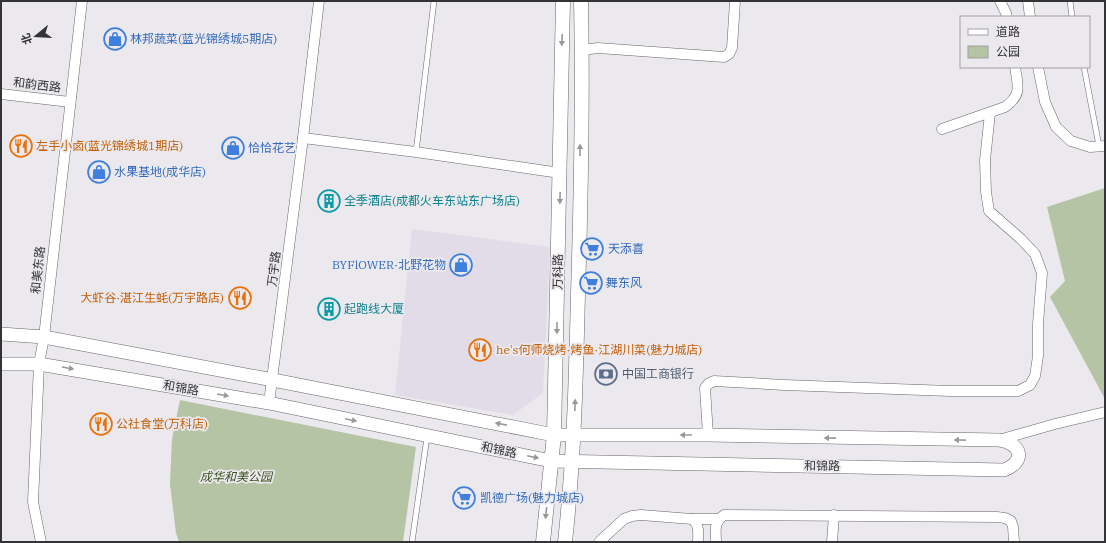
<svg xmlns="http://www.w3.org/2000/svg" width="1106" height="543" font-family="'IBM Plex Serif','Noto Sans SC',serif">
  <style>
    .built { fill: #e1dce7 }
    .green { fill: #b4c4a5 }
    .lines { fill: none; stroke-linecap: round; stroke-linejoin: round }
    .service-casing { stroke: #666568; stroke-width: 6 }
    .minor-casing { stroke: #666568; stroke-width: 11 }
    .tertiary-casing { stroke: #666568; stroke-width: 14 }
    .secondary-casing { stroke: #666568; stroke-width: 15 }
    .service { stroke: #fff; stroke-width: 5 }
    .minor { stroke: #fff; stroke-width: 10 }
    .tertiary { stroke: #fff; stroke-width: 13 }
    .secondary { stroke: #fff; stroke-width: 14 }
    .oneway { fill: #9a999a }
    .labels { text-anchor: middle; stroke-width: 3.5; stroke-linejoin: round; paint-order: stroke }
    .shop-label { font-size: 12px; fill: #366cbe; stroke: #ebe9ed; text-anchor: start }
    .street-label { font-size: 12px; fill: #343335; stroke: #ebe9ed }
    .food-label { font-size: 12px; fill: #c56008; stroke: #ebe9ed; text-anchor: start }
    .culture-label { font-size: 12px; fill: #0d838f; stroke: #ebe9ed; text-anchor: start }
    .service-label { font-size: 12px; fill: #4e5e75; stroke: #ebe9ed; text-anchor: start }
    .park-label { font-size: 12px; font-style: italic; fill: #3a501f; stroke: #ebe9ed }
  </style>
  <rect width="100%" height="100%" fill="#ebe9ed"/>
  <polygon class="built" points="412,229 550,247 543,393 513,415 395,395"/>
  <g class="green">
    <polygon points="1105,188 1105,399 1050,297 1065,281 1047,207"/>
    <polygon points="180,400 416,447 403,542 179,542 176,533 170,484 172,439"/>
  </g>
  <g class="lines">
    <g class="service-casing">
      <g id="service">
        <polyline points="1070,1 1072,17"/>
        <polyline points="1084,67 1099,146"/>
        <polyline points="416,152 434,1"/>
        <polyline points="412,542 427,437"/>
      </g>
    </g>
    <g class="minor-casing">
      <g id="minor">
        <polyline points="1000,1 1006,13 1007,17"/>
        <polyline points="1028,1 1030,17"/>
        <polyline points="582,50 598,48 724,57 729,54 732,48 735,1"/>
        <polyline points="1038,67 1045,102 1056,127 1071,141 1090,147 1105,146"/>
        <polyline points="1,94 70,102"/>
        <path d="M942,129L1005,107C1022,95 1018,86 1015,67"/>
        <polyline points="303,138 416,152 560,173"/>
        <polyline points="269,403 303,138 319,1"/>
        <polyline points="708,435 705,388 708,384 714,381 784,385 950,391 1018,391 1030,385 1035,376 1038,356 1038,324 1042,273 1035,254 1021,239 989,211 986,192 985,160 990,113"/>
        <polyline points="999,440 1055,424 1105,412"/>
        <path d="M692,519C700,524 698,533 698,542"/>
        <polyline points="41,542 33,502 39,364 44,337 82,1"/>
        <polyline points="599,542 624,519 632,516 641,515 692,519 719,519"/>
        <path d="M716,542C716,530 713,523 724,515L997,517L1005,518L1011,521L1013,527L1014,542"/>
        <polyline points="832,542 834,515"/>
      </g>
    </g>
    <g class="tertiary-casing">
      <path id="tertiary" d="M1,334L44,337L273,380L554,435H708L999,440C1021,443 1027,461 1004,470L551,461L269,403L39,364H1"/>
    </g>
    <g class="secondary-casing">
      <g id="secondary">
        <polyline points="543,542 554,435 563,1"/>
        <path d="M565,542C574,460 576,377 578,294C581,197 583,99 581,1"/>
      </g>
    </g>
    <use href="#service" class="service"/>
    <use href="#minor" class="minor"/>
    <use href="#tertiary" class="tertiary"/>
    <use href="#secondary" class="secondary"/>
  </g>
  <defs><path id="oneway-solid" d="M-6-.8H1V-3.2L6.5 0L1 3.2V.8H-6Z"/></defs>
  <g class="oneway">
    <use href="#oneway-solid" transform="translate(562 40) rotate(92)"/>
    <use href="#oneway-solid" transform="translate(580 150) rotate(-89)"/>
    <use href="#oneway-solid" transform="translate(560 198) rotate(91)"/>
    <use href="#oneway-solid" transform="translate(557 328) rotate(91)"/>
    <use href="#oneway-solid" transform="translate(68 368) rotate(10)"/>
    <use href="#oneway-solid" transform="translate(223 395) rotate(10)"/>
    <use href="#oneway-solid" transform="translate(575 405) rotate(-88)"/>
    <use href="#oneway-solid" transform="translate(351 420) rotate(12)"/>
    <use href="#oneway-solid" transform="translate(501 424) rotate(-169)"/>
    <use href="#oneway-solid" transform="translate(686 435) rotate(-180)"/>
    <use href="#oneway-solid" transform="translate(830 438) rotate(-179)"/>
    <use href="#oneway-solid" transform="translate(960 440) rotate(-179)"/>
    <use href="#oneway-solid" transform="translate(533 457) rotate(12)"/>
    <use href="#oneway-solid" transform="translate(546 513) rotate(96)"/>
  </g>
  <defs>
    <g id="shop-ring" transform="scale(1.15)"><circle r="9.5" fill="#ebe9ed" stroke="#3f7fe0" stroke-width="1.5"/><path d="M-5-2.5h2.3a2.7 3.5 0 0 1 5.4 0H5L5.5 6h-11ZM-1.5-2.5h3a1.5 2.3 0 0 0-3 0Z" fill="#3f7fe0"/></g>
    <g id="restaurant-ring" transform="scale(1.15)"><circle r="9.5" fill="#ebe9ed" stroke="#e8710a" stroke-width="1.5"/><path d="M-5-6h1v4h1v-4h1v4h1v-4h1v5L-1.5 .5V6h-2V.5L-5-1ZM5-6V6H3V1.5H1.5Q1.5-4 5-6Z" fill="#e8710a"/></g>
    <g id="building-ring" transform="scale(1.15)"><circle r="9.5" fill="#ebe9ed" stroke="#0f9aa8" stroke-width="1.5"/><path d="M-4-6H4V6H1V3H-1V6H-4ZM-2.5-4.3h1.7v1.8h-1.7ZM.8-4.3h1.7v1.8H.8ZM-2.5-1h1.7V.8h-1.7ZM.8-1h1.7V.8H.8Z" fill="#0f9aa8"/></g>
    <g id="supermarket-ring" transform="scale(1.15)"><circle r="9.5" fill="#ebe9ed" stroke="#3f7fe0" stroke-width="1.5"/><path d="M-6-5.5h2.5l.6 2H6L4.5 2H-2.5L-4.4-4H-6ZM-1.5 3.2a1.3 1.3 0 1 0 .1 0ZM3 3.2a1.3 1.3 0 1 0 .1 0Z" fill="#3f7fe0"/></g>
    <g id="bank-ring" transform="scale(1.15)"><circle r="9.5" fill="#ebe9ed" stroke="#5c6f8a" stroke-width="1.5"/><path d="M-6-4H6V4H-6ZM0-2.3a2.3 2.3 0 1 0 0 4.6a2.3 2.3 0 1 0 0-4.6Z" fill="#5c6f8a"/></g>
  </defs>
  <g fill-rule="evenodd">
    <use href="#shop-ring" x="115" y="39"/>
    <use href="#restaurant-ring" x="21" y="146"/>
    <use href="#shop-ring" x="233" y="148"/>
    <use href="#shop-ring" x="99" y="172"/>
    <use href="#building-ring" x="329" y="201"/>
    <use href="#supermarket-ring" x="592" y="249"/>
    <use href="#shop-ring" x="461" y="265"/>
    <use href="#supermarket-ring" x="591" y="283"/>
    <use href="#restaurant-ring" x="240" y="298"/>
    <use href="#building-ring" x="329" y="309"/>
    <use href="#restaurant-ring" x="480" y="350"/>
    <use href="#bank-ring" x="606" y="374"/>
    <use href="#restaurant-ring" x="101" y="424"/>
    <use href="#supermarket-ring" x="464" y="498"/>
  </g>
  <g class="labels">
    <g class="shop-label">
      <text x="130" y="43">林邦蔬菜(蓝光锦绣城5期店)</text>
      <text x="248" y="152">恰恰花艺</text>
      <text x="114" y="176">水果基地(成华店)</text>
      <text x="608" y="253">天添喜</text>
      <text x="446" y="269" text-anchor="end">BYFlOWER·北野花物</text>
      <text x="606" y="287">舞东风</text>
      <text x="480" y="502">凯德广场(魅力城店)</text>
    </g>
    <g class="street-label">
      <text transform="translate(37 85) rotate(7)" y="4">和韵西路</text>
      <text transform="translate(274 269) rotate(-83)" y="4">万宇路</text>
      <text transform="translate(38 270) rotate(-84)" y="4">和美东路</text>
      <text transform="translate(558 272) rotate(-89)" y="4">万科路</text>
      <text transform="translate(181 388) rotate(10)" y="4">和锦路</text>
      <text transform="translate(499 450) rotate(12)" y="4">和锦路</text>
      <text transform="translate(822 466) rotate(1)" y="4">和锦路</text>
    </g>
    <g class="food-label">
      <text x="36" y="150">左手小卤(蓝光锦绣城1期店)</text>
      <text x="224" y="302" text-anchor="end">大虾谷·湛江生蚝(万宇路店)</text>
      <text x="496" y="354">he's何师烧烤·烤鱼·江湖川菜(魅力城店)</text>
      <text x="116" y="428">公社食堂(万科店)</text>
    </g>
    <g class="culture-label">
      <text x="344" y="205">全季酒店(成都火车东站东广场店)</text>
      <text x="344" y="313">起跑线大厦</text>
    </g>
    <g class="service-label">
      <text x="622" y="378">中国工商银行</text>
    </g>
    <g class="park-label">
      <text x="236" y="481">成华和美公园</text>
    </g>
  </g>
  <rect width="1106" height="543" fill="none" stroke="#343335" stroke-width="4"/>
  <rect x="960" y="16" width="130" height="52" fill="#ebe9ed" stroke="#a2a0a3"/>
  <rect x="968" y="29" width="20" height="6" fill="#ffffff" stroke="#a2a0a3"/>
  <text x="996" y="36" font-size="12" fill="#343335">道路</text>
  <rect x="968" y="46" width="20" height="12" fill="#b4c4a5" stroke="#a2a0a3"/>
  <text x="996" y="56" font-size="12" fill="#343335">公园</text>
  <g transform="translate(36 36) rotate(252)" stroke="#ebe9ed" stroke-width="3" paint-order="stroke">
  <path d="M0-3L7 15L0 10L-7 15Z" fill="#343335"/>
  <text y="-6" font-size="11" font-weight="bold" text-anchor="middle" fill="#343335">北</text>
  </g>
</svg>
